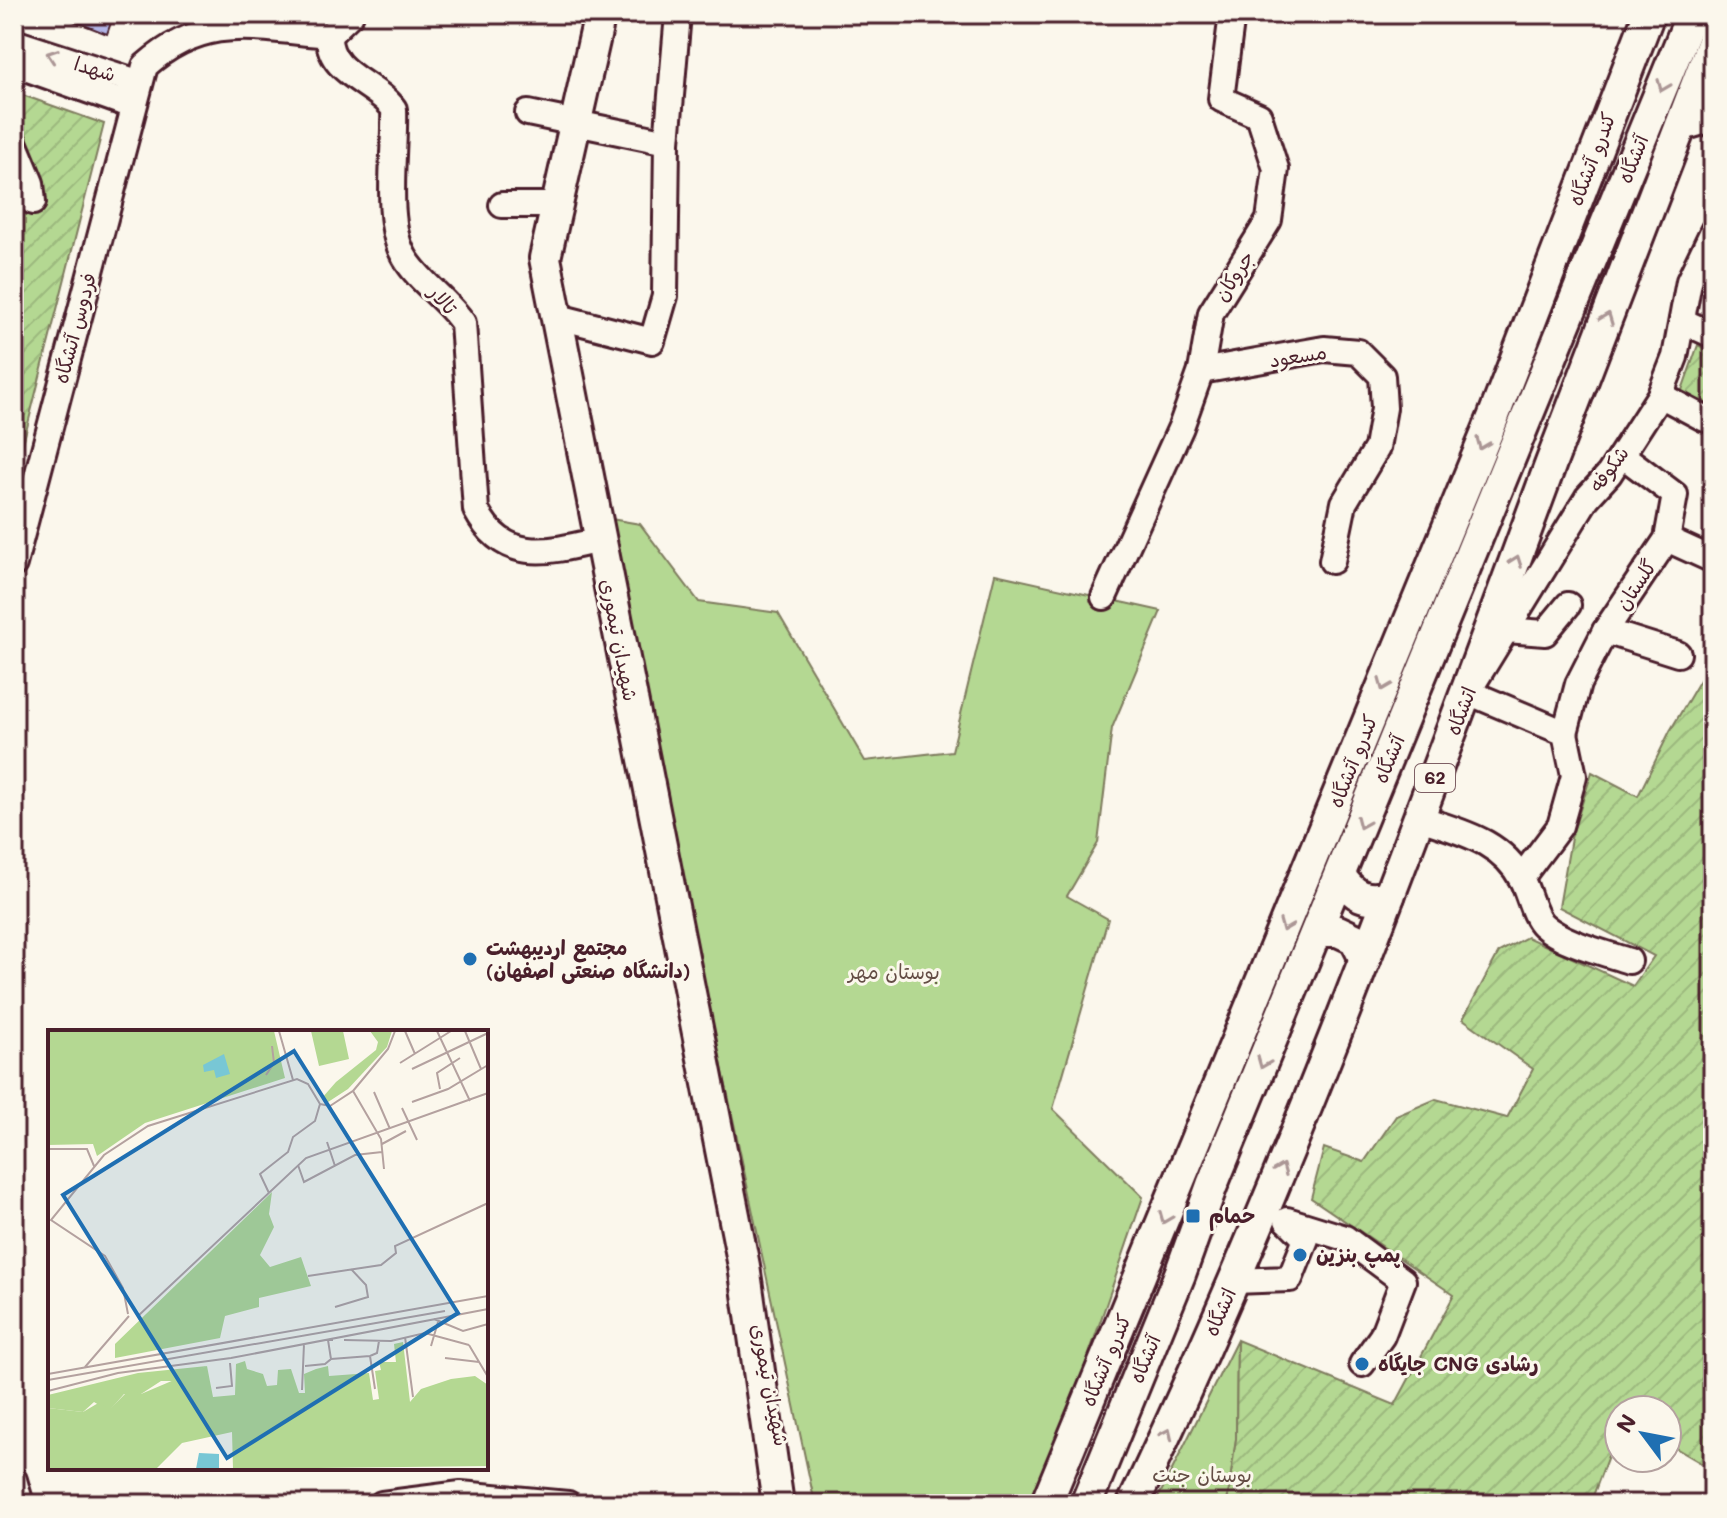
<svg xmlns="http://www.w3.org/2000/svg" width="1727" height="1518" font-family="Mali,'Playpen Sans Arabic',sans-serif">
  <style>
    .park { fill: #b4d892; stroke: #7f7c5e; stroke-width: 2 }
    .garden { fill: url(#garden-furrows); stroke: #7f7c5e; stroke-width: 2 }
    .building { fill: #b2b5e7; stroke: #4a1f2b; stroke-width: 2 }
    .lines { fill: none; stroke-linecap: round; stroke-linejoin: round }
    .minor-casing { stroke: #4a1f2b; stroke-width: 30 }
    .major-casing { stroke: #4a1f2b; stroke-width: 36 }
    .minor { stroke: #fbf7ec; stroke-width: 24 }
    .major { stroke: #fbf7ec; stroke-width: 30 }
    .oneway { stroke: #ab9695 }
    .poi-dot { fill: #1f6fb2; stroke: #fbf7ec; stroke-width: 3 }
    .labels { text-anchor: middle; stroke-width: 6; stroke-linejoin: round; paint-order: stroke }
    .shield { fill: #fbf7ec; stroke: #7f6065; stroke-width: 2 }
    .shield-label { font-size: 18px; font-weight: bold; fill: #4a1f2b }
    .street-label { font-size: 20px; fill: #4a1f2b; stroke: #fbf7ec }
    .poi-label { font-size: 20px; font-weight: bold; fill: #4a1f2b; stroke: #fbf7ec; text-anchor: start }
    .park-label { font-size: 20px; fill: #644d45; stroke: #fbf7ec }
    .inset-road { fill: none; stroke: #b4a19f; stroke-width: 2 }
    .view { fill: #1f6fb2; fill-opacity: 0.15; stroke: #1f6fb2; stroke-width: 4 }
    .inset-edge { fill: none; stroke: #4a1f2b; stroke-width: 4 }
  </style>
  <defs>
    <pattern id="garden-furrows" width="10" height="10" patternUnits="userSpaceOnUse" patternTransform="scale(2)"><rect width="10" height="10" fill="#b4d892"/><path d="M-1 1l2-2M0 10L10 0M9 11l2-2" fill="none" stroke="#9cb97e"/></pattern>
  </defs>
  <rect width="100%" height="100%" fill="#fbf7ec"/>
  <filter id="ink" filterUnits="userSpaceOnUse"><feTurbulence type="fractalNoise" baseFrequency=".0125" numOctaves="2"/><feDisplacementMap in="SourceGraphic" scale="16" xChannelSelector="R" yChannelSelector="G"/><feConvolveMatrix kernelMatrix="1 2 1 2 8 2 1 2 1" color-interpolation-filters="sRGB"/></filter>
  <g filter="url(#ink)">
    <g class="park">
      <polygon points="605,518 640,524 699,602 778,613 865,761 952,751 995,574 1161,611 1112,728 1098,843 1067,896 1108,919 1053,1109 1143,1197 1075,1395 1030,1504 815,1504"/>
      <polygon points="1237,1340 1236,1439 1227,1504 1155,1504"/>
    </g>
    <g class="garden">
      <polygon points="14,92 104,124 14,479"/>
      <polygon points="1698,345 1713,353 1713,406 1681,393"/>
      <polygon points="1713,658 1713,1470 1667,1443 1667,1410 1619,1410 1619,1426 1590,1504 1227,1504 1236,1439 1237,1340 1395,1405 1454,1295 1311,1198 1324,1148 1364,1162 1396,1116 1436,1099 1507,1118 1533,1069 1463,1019 1499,952 1527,937 1633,986 1654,956 1559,907 1571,838 1592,772 1638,796 1670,731"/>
    </g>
    <polygon class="building" points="56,14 114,14 107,34"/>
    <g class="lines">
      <g class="minor-casing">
        <g id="minor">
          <path d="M329,35C327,74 376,83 394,109C396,150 383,222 405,258C419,282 447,299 463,323L476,510C505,565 549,552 600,540"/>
          <polyline points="14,42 128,79 136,92"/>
          <polyline points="14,64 121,102 136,92"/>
          <polyline points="528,113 667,142"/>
          <polyline points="1679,129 1713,119"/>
          <polyline points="14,142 31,183 33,202"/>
          <polyline points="502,205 556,205"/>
          <polyline points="555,316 652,341 665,296 667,142 678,14"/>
          <polyline points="1682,321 1713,335"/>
          <polyline points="1201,371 1324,349 1358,352 1382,376 1384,408 1377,448 1344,503 1332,561"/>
          <polyline points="1660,395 1705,419"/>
          <polyline points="1667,539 1713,560"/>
          <path d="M14,564L145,66C206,12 255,29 329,35L351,14"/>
          <polyline points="1104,597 1181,427 1201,371 1211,313 1269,220 1276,169 1259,116 1221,99 1232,14"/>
          <polyline points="1506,630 1545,633 1568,605"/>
          <polyline points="1605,631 1678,654"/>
          <polyline points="1565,733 1578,684 1605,631 1667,539 1675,495 1622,455"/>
          <path d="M1420,818C1460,832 1501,840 1522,880C1529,893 1533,916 1543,925C1562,943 1605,953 1629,961"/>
          <polyline points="1521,878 1560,826 1574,776 1565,733 1468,692 1587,498 1609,474 1660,395 1675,357 1689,281 1713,231"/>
          <polyline points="1287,1220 1345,1238 1403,1281 1382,1336 1362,1364"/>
          <polyline points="1234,1281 1290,1279 1306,1239 1288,1221"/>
          <polyline points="14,1480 21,1504"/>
          <polyline points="382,1504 461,1494 568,1504"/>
        </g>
      </g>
      <g class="major-casing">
        <g id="major">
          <polyline points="600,14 545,258 744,1266 778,1504"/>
          <path d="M1340,876C1354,896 1365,902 1389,896"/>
          <polyline points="1317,931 1338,931 1355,939 1365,959"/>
          <polyline points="1046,1504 1493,418 1649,14"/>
          <polyline points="1086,1504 1180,1274 1212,1185 1692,14"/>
          <path d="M1133,1504C1294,1166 1421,813 1551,463C1604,322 1659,182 1713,42"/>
        </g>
      </g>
      <use href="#minor" class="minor"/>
      <use href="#major" class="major"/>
    </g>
    <defs><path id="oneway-chevron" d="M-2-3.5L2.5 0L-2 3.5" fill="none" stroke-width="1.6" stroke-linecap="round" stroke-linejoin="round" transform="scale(2)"/></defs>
    <g class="oneway">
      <use href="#oneway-chevron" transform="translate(52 55) rotate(-161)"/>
      <use href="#oneway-chevron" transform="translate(1663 86) rotate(112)"/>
      <use href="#oneway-chevron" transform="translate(1607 318) rotate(-69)"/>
      <use href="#oneway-chevron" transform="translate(1482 444) rotate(112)"/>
      <use href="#oneway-chevron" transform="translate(1516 561) rotate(-70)"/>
      <use href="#oneway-chevron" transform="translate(1384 685) rotate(112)"/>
      <use href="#oneway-chevron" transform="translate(1362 823) rotate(113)"/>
      <use href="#oneway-chevron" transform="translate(1285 926) rotate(112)"/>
      <use href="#oneway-chevron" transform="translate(1263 1063) rotate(112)"/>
      <use href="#oneway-chevron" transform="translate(1281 1169) rotate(-68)"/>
      <use href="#oneway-chevron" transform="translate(1165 1218) rotate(112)"/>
      <use href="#oneway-chevron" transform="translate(1167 1434) rotate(-65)"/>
    </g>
  </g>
  <g class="poi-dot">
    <circle cx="470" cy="959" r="8"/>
    <rect x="1185" y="1208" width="16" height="16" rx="4"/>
    <circle cx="1300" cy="1255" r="8"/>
    <circle cx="1362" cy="1364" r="8"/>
  </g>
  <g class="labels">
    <rect class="shield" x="1415" y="764" width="40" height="28" rx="6"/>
    <g class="shield-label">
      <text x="1435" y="784">62</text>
    </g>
    <g class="street-label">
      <text transform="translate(95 69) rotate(17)" y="7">شهدا</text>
      <text transform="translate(1592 159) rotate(-69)" y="7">کندرو آتشگاه</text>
      <text transform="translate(1633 159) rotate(-68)" y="7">آتشگاه</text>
      <text transform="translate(1234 276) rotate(-57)" y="7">جروکان</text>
      <text transform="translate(443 300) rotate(49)" y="7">تالار</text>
      <text transform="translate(75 328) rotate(-75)" y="7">فردوس آتشگاه</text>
      <text transform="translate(1298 356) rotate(-9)" y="7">مسعود</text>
      <text transform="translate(1609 469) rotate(-53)" y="7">شکوفه</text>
      <text transform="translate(1636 585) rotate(-56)" y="7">گلستان</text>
      <text transform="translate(619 640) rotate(79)" y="7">شهیدان تیموری</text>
      <text transform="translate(1461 711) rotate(-69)" y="7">اتشگاه</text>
      <text transform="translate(1389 759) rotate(-67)" y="7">آتشگاه</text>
      <text transform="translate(1353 761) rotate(-68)" y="7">کندرو آتشگاه</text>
      <text transform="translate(1220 1312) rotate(-66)" y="7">اتشگاه</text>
      <text transform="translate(1145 1359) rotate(-67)" y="7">آتشگاه</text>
      <text transform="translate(1106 1360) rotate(-67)" y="7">کندرو آتشگاه</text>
      <text transform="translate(770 1385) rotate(79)" y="7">شهیدان تیموری</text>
    </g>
    <g class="poi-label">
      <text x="486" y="955">مجتمع اردیبهشت<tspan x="486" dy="23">(دانشگاه صنعتی اصفهان)</tspan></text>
      <text x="1209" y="1223">حمام</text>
      <text x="1316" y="1262">پمپ بنزین</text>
      <text x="1378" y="1371">جایگاه CNG رشادی</text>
    </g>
    <g class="park-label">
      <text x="894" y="979">بوستان مهر</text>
      <text x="1202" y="1482">بوستان جنت</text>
    </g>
  </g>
  <g transform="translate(48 1030)">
    <rect width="440" height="440" fill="#fbf7ec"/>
    <path d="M322,1H344L339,17L300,59L277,74L274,68L288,52L328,20L330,12Z" fill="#b4d892"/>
    <path d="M263,1H295L301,29L271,36ZM224,162L221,184L226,197L212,225L222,237L253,227L263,256L211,268V277L177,286L172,308L67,328V314ZM159,336L131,351H113L93,364H76L61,381L46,372L35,382L0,378V365L90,343Z" fill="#b4d892"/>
    <path d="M0,1H226L237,48L97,93L49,126L45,114L0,115ZM355,312L362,372L373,359L403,349L427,346L440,355V436L185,439L184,402L134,413L108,439H0V378L35,382L52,372L61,380L81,360L93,364L159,336L165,367L187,365L188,334L197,331L199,339L215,344L219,356L229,355L230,340L243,339L251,363H257L256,344L268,339L280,336L281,346L321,343L325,370L331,369L327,341L333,340L331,332H348L346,314Z" fill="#b4d892"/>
    <path d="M176,24L182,44L168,48L166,40L156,42L155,35ZM151,423L171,424V439H148Z" fill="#78c7d5"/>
    <path class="inset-road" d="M231,1L245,50M357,1L367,24M389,1L422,71M417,1L433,39M352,33L403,1M364,39L440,3M218,45L226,33L224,16M392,59L389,43L412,28M305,61L340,19L347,1M326,62L342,99M364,72L400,59L440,35M272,74L282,76L305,61L333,109L336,139M354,78L369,110M279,112L287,136M334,114L358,101M0,119H39L46,136M250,135L256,152L307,125L334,122M221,163L212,144L240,122L245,107L267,91L272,74M260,246L333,235L348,223L347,216L440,173M287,277L320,267L318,255L303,239M80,284L75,258L57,226L3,190L56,125L100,96L249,49L260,54L272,74M90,286L258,128L440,63M386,289L415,301L440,294M357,307L365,367M296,310L343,311L377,303L421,315M421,315L440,347M383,316L390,292M322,326L327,359M397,328L431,332M283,329L322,326L329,323L331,311M257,336L277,334L283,329L280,310H285M37,337L81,286M0,344L440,266M0,350L397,281M168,358L184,356L182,333M254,360L256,314M0,361L70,343L183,328L440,279"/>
    <path class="view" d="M246,21L410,283L179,428L15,165Z"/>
    <rect width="440" height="440" class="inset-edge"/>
  </g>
  <rect width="1727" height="1518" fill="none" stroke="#fbf7ec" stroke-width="48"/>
  <rect x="24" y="24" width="1679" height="1470" fill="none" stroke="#4a1f2b" stroke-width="3" filter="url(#ink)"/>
  <g transform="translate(1643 1434) rotate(302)"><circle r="38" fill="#fbf7ec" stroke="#b4a19f" stroke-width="2"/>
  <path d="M0-6L14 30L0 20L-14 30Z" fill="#1f6fb2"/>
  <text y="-12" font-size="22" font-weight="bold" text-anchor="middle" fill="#4a1f2b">N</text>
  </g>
</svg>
